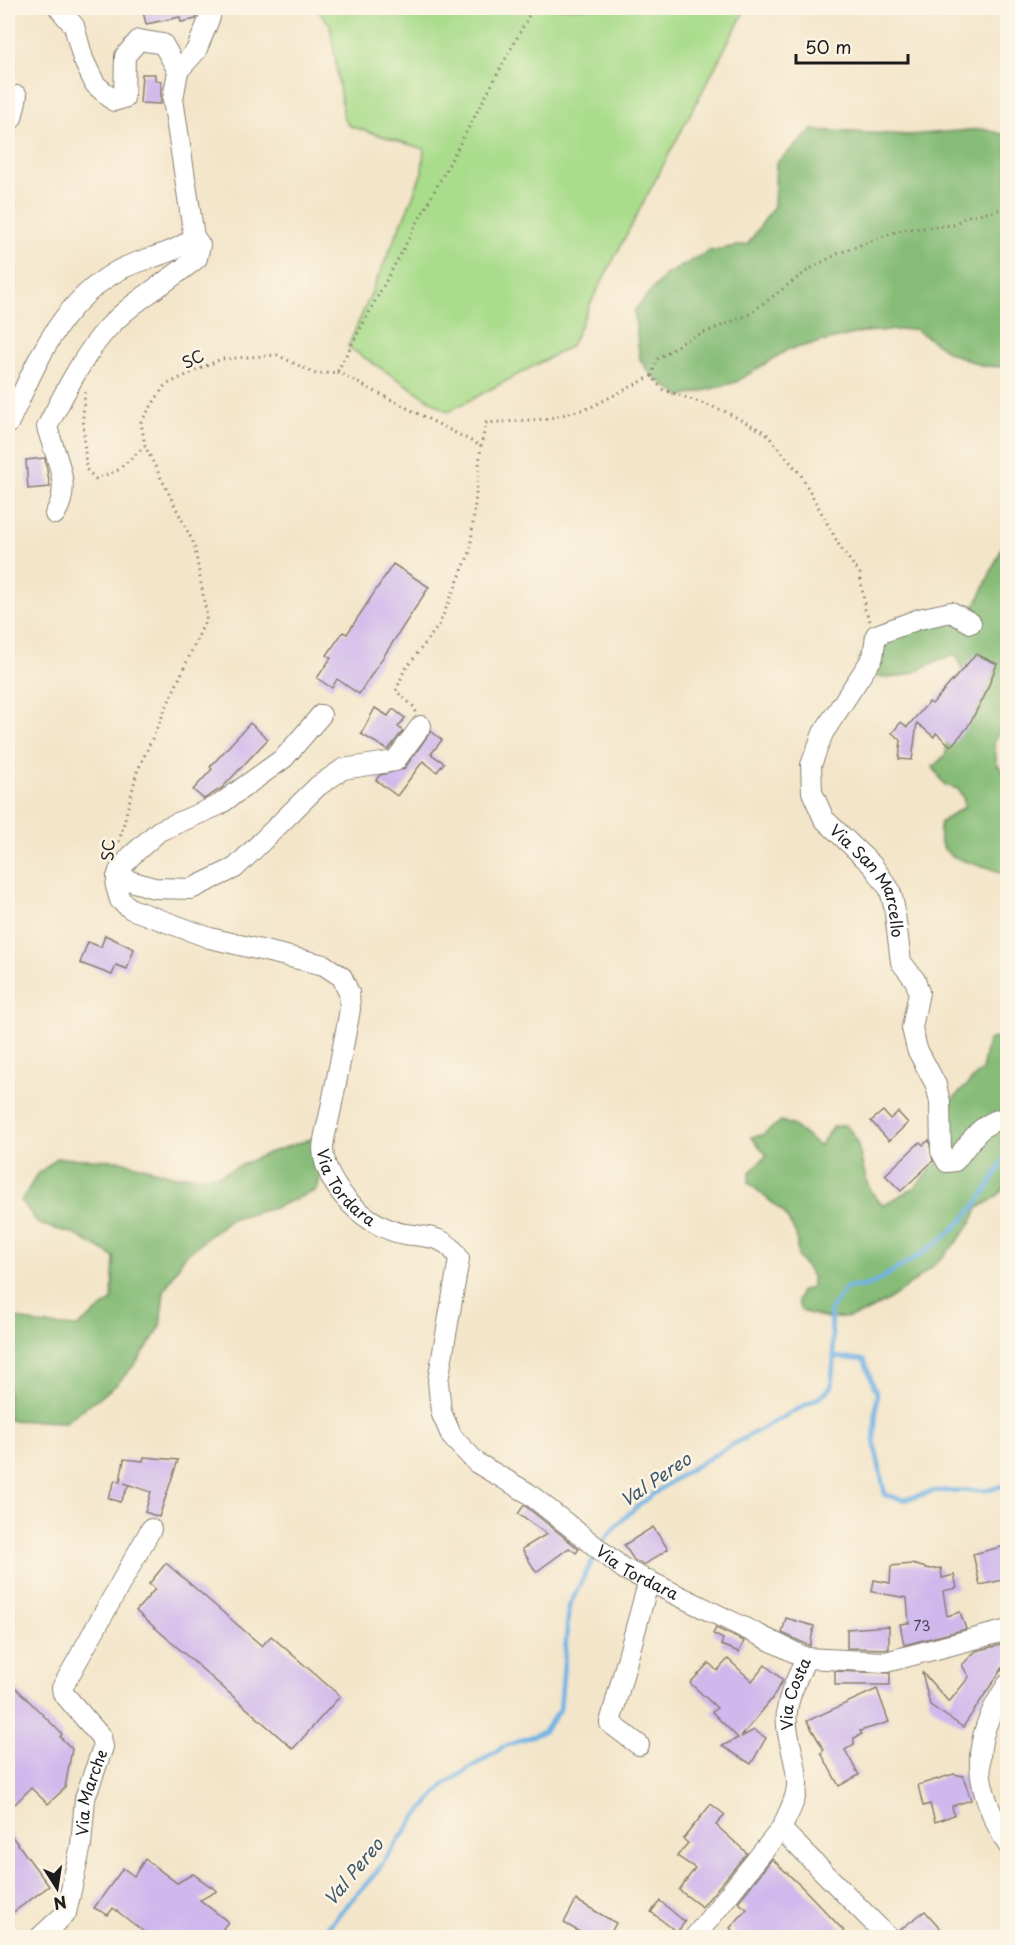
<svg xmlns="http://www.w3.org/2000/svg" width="1015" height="1945" font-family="'Playpen Sans',sans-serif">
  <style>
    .green { fill: #a9dc8b; stroke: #627c54; stroke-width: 1.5 }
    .forest { fill: #86bc77; stroke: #516c4a; stroke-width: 1.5 }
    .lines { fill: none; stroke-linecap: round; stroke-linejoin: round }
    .stream { stroke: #70b3e5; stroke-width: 4.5 }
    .building { fill: #cfb8ec }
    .minor-casing { stroke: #888072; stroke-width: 22 }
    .path { stroke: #888072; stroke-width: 3; stroke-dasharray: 1.5 4.5; stroke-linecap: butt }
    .minor { stroke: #fff; stroke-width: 20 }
    .labels { text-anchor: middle; stroke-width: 5; stroke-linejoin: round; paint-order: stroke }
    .number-label { font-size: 14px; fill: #494350 }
    .street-label { font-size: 16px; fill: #1c1c1c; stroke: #fcf5e5 }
    .water-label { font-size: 18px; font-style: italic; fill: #3e586c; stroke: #fcf5e5 }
  </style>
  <rect width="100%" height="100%" fill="#fcf5e5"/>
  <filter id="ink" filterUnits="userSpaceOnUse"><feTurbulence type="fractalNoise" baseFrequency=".0167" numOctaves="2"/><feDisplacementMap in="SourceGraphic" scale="12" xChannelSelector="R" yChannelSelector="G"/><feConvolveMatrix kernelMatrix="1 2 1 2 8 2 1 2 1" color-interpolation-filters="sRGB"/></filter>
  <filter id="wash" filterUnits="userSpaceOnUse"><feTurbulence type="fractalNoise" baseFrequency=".008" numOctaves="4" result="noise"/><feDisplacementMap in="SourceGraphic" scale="24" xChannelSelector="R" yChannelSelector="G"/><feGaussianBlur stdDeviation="1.35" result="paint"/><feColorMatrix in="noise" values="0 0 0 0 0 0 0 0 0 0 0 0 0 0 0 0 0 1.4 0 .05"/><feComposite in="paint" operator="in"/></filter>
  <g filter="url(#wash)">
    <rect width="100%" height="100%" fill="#f3e5c9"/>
    <polygon class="green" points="316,8 740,8 743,14 592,300 571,346 448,412 348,347 411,201 422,172 424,149 350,126 344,120 331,31 329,23"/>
    <g class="forest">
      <polygon points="982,129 1007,135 1007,367 983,366 950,353 915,329 863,332 787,350 736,382 681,397 652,376 640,360 634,311 664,276 709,251 748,244 774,206 776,163 813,130 910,135"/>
      <path d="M1007,536V711L994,743L997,764L1007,776V877C985,858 929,869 941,822L964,807V800L958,789L945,785L933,767L946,754L947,732L966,682L957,655C936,657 923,671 903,676C891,679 880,677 869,675L858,660L884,625L976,605Z"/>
      <path d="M1007,1036V1185L995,1198L978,1208C968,1244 886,1311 850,1317C832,1320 817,1318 801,1310L797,1302L801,1291L812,1287V1276L798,1257L796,1234L784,1213L749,1183L750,1172L767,1155L751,1137L762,1135L781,1121L792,1125L819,1146L833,1127L845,1125C869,1145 855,1186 884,1205L915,1187L948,1150L938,1114L982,1070L988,1040Z"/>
      <polygon points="314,1138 323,1166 317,1190 274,1208 230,1219 184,1257 164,1291 160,1328 137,1362 115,1386 65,1422 8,1420 8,1315 37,1324 77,1327 112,1300 114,1257 74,1234 39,1224 21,1201 37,1175 57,1158 117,1160 176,1176 219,1175 268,1153"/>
    </g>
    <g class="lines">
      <g class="stream">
        <polyline points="834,1357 864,1360 877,1394 874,1441 885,1495 904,1500 934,1491 989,1490 1008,1484"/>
        <path d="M602,1544C635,1490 763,1429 820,1397L831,1387L834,1357L830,1310L847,1287C873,1288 876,1281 898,1268C953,1237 980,1209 1008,1151"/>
        <polyline points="318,1938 375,1874 414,1819 445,1784 503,1747 543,1732 560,1710 569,1606 596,1553"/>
      </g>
    </g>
    <g id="blocks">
      <g class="building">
        <polygon points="142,8 198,8 198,13 196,19 181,22 180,17 146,24"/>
        <polygon points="142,74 155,74 155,80 161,81 161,104 140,103"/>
        <polygon points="45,458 50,487 28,489 26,460"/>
        <polygon points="393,564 429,587 359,694 337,679 332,688 317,678 331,658 327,655 343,632 347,634"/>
        <polygon points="976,654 997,664 985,695 967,728 951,746 936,733 934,737 917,723 912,760 899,759 901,740 892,733 901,722 907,727 929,702 932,704"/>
        <polygon points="375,708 388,716 393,709 405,718 398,727 403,731 388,750 361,734"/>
        <polygon points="250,723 268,739 222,788 204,799 193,790 212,769 210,767"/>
        <polygon points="431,731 442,740 431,754 444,763 437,772 423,761 397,796 376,780 380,775 404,769"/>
        <polygon points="105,935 134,949 127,969 116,965 112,975 80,963 88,942 101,947"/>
        <polygon points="883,1111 890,1119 898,1112 908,1123 889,1141 871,1121"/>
        <polygon points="929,1140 933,1161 901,1191 885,1175 920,1142 923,1145"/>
        <polygon points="144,1457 178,1460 159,1517 145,1512 151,1492 124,1483 129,1485 120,1502 108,1498 115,1480 120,1482 124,1459 143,1461"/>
        <polygon points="524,1505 579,1549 576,1553 569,1548 536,1572 522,1549 547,1534 518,1514"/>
        <polygon points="653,1527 668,1549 644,1565 634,1560 624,1545"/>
        <polygon points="1005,1546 1008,1579 980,1585 973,1554"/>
        <polygon points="166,1563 262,1646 271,1636 340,1696 293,1749 136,1611 155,1589 149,1584"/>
        <polygon points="912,1564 930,1569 941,1568 942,1578 954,1575 957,1588 943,1591 947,1616 960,1612 966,1629 904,1645 900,1624 909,1623 907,1598 872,1592 874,1580 890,1583 891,1566"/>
        <polygon points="786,1618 814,1626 810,1646 782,1633"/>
        <polygon points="889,1626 889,1649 847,1648 847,1629"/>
        <polygon points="716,1628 744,1641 739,1652 721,1645 723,1639 713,1634"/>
        <polygon points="1008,1643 1008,1660 963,1727 930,1705 922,1672 949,1702 969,1677 962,1665 976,1651"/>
        <polygon points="728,1659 752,1681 765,1665 783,1680 771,1700 741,1737 754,1730 766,1738 751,1764 722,1746 738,1738 712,1712 717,1708 690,1683 709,1663 717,1671"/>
        <polygon points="835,1671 890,1673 890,1685 835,1685"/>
        <polygon points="8,1680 62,1734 60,1737 72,1749 65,1788 48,1804 31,1788 15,1804 8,1796"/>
        <polygon points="877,1689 889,1722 860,1731 862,1734 854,1738 854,1744 845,1750 859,1775 839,1786 821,1753 824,1750 807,1721"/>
        <polygon points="954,1774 963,1776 971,1800 952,1806 954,1815 935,1822 930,1804 923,1806 918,1785"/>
        <polygon points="711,1804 725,1815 716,1825 747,1853 702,1907 679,1890 695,1868 677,1856 688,1843 683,1839"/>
        <polygon points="8,1831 49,1886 8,1916"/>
        <polygon points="145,1859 177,1883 193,1874 217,1891 200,1900 228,1922 216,1938 139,1938 144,1932 113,1908 108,1915 94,1908 123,1868 134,1876"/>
        <polygon points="772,1859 803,1888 844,1931 836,1938 740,1938 730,1928 747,1909 738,1902"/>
        <polygon points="576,1900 616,1923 610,1934 606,1938 590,1938 564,1923"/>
        <polygon points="660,1901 685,1922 677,1932 651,1912"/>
        <polygon points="925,1911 949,1938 901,1938 898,1931"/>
      </g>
    </g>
  </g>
  <g filter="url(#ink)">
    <use href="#blocks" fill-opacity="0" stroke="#888072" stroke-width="1.5"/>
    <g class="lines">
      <g class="minor-casing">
        <g id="minor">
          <polyline points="59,8 74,26 83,59 95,84 114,101 124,98 125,56 139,40 163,44 178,71"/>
          <polyline points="8,123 12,118 17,96"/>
          <polyline points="194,237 173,99 178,71 196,51 210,17 210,8"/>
          <path d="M8,424C37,363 57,305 119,270C144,257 172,256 194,237L200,245L197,258C168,282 132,301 107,329C83,355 63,396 47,427C55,457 73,485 55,514"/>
          <path id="s1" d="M971,623L951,612L919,619L876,635L873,657L823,733L811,765L812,792L824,819L873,866L890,890L894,906L901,962L915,980L919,992L912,1028L917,1049L936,1085L940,1102L941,1151L947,1162L955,1161C972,1140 980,1122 1008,1117"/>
          <path id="s2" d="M321,715L284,758L219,805L159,831L131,856L119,871L116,886L120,900L131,909L210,938L324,965L342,977L349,993L350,1009C344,1043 337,1078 330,1113C328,1124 323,1138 323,1149C325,1188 368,1228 405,1234C428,1237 448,1236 459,1259L438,1381L441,1412L452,1437L477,1463L528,1493L624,1569L806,1658"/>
          <polyline points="117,877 154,888 191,889 235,868 318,786 343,769 395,761 421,726"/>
          <path d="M1008,1684C968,1742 973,1786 1008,1845"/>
          <polyline points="639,1745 610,1723 649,1580"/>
          <polyline points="781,1829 889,1938"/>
          <path id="s3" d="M39,1938L66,1913L81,1845L85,1798L103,1747L101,1737L63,1693L62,1688L151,1529"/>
          <path id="s4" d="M694,1938L781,1829C787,1816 797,1799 797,1785C798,1760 784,1736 787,1711C789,1692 799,1675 806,1658L886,1662L1008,1630"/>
        </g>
      </g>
      <g class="path">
        <polyline points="337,372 481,446"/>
        <polyline points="85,392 83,416 86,469 96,479 118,470 145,446"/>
        <polyline points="870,621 865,609 860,574 840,547 801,475 766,433 724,411 662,389 652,376 656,360 686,340 748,315 808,270 839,253 901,230 953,225 968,216 1008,208"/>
        <polyline points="416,712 414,707 396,691 404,671 439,625 470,552 481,446 486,423 546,419 589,408 652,376"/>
        <polyline points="119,842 137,772 207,617 194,544 145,446 141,422 165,385 221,359 277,355 316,374 337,372 533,8"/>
      </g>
      <use href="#minor" class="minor"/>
    </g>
  </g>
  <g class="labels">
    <g class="number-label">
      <text x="922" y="1631">73</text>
    </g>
    <g class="street-label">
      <text transform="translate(193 359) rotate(-26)" y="6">SC</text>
      <text transform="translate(108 850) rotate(-85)" y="6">SC</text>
      <text dy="6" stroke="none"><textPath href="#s1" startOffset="384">Via San Marcello</textPath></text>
      <text dy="6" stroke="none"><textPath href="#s2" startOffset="748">Via Tordara</textPath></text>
      <text dy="6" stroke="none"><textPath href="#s2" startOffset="1304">Via Tordara</textPath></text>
      <text dy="6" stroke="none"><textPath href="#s4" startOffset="280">Via Costa</textPath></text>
      <text dy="6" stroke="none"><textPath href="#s3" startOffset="160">Via Marche</textPath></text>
    </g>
    <g class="water-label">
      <text transform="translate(656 1480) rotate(-34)" y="6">Val Pereo</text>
      <text transform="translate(354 1872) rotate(-50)" y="6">Val Pereo</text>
    </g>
  </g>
  <rect width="1015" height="1945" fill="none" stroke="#fcf5e5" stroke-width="30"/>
  <g transform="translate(57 1888) rotate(168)" stroke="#fcf5e5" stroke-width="4.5" paint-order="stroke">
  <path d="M0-4.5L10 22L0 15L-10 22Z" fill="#1c1c1c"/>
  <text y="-9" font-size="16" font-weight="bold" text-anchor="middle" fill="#1c1c1c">N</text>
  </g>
  <path d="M796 54v9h112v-9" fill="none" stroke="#1c1c1c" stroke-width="3"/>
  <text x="805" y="54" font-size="18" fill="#1c1c1c" stroke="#fcf5e5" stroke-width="4.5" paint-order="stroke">50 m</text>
</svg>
